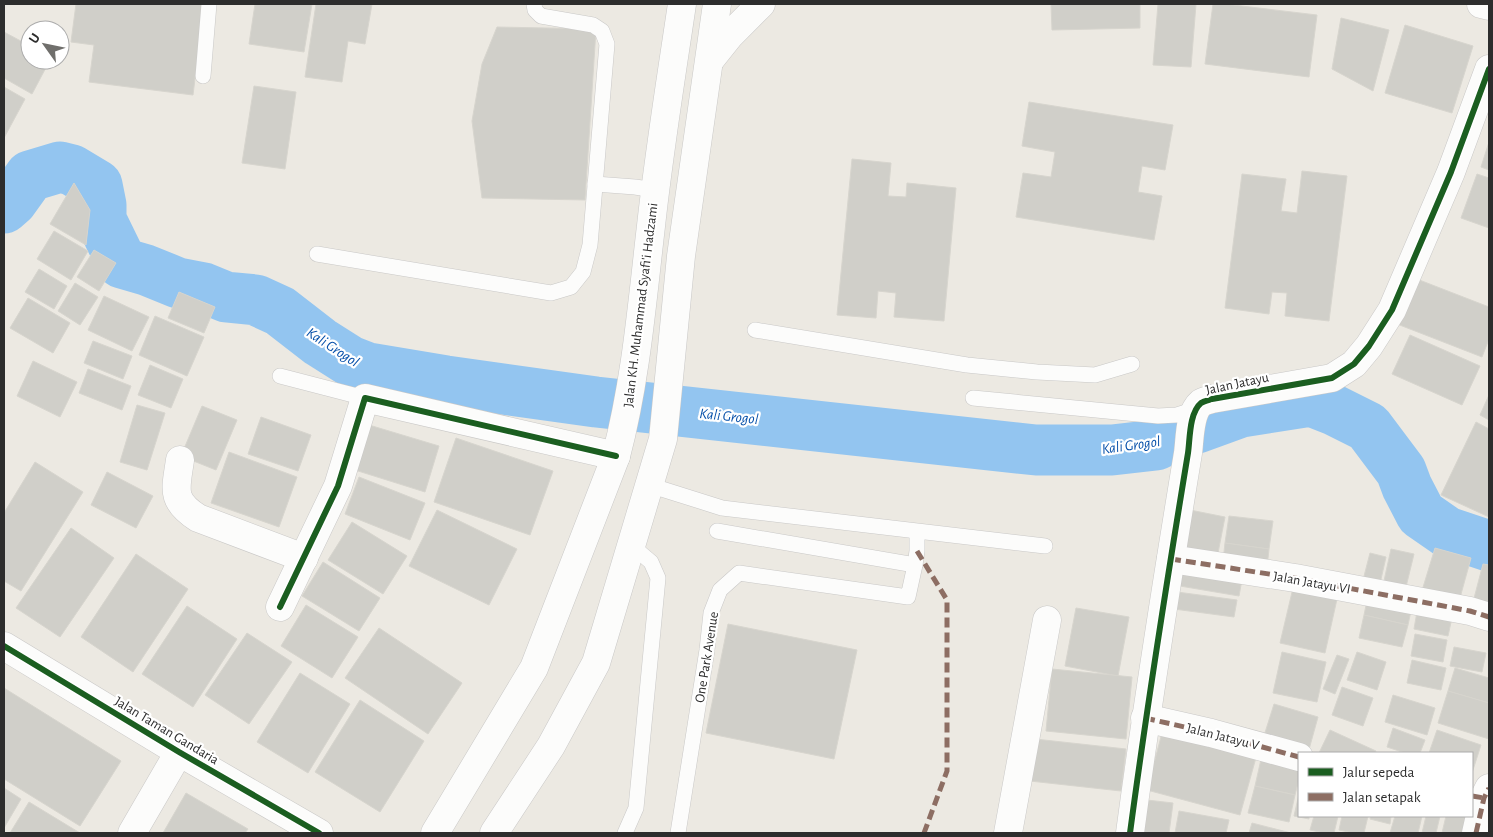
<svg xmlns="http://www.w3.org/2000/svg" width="1493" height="837" font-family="'Alegreya Sans',sans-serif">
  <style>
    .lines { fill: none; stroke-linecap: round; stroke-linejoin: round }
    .river { stroke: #93c5f0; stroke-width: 51 }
    .building { fill: #d0cfc9; stroke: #d7d5ce }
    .service-casing { stroke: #c9c8c7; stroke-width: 16 }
    .minor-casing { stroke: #c9c8c7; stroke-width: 29 }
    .tertiary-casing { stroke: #c9c8c7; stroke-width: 29 }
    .secondary-casing { stroke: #c9c8c7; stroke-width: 29 }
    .service { stroke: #fcfcfb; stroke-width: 15 }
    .minor { stroke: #fcfcfb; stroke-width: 28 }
    .tertiary { stroke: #fcfcfb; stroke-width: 28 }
    .secondary { stroke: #fcfcfb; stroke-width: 28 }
    .quiet { stroke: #8d6e63; stroke-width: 5; stroke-dasharray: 10 5; stroke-linecap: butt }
    .cycleway-casing { stroke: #fff; stroke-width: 9 }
    .cycleway { stroke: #1b5e20; stroke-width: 6 }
    .labels { text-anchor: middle; stroke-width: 4.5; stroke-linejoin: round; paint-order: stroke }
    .street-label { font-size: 14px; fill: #2d2d2d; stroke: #fff }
    .water-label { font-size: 15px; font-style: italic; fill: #054fa9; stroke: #fff }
  </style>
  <rect width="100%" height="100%" fill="#ece9e2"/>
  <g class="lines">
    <polyline class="river" points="4,208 12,201 30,176 60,167 72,170 97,185 101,205 101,220 122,263 146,270 178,283 204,288 226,297 256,300 280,311 320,342 350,361 368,368 446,381 596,402 1036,450 1112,450 1156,445 1183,432 1197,428 1241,412 1311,401 1334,410 1368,427 1401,471 1407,487 1421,514 1447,532 1489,546"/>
  </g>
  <g class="building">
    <polygon points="76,4 204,4 193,95 89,82 94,45 71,42"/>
    <polygon points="255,4 312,4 304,52 249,44"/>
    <polygon points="316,4 372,4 365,44 348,41 342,82 305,77"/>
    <polygon points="1051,4 1140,4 1140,28 1052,30"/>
    <polygon points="1158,4 1196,4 1191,67 1153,65"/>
    <polygon points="1213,4 1225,4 1317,15 1309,77 1205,64"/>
    <polygon points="1341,18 1389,30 1373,91 1332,69"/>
    <polygon points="1405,25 1473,46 1452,113 1385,93"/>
    <polygon points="497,27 596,29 585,200 482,198 472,121 482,64"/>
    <polygon points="4,32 30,46 30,60 50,60 32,94 4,78"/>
    <polygon points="254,86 296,92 285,169 242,163"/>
    <polygon points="4,87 25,99 4,138"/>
    <polygon points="1029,102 1173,125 1165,170 1142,166 1138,192 1162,196 1154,240 1016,217 1023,173 1051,177 1055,152 1022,146"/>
    <polygon points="1489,142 1489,170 1481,167"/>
    <polygon points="852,159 891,163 888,196 906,197 907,183 956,188 944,321 894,317 896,293 878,291 876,318 837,315"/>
    <polygon points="1302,171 1347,176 1329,321 1285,316 1287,293 1272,292 1269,314 1225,308 1242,174 1286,179 1281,211 1297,213"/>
    <polygon points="1477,174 1489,178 1489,228 1461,218"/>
    <polygon points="74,183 90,210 86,245 50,224"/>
    <polygon points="54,231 88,251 71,280 37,259"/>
    <polygon points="94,250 116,263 99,291 77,277"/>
    <polygon points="39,269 67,286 54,309 25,292"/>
    <polygon points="1409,276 1489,307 1489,339 1482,357 1392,322"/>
    <polygon points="75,283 98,297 80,325 58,311"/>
    <polygon points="179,292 215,307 204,333 168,318"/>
    <polygon points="104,296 149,317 132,351 88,330"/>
    <polygon points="28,298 70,323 53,353 10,328"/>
    <polygon points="155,316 204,337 187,376 139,355"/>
    <polygon points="1410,335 1480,366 1462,405 1392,374"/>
    <polygon points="93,341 132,356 123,379 84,363"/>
    <polygon points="33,361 77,382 60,417 17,396"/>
    <polygon points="150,365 183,379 171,408 138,395"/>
    <polygon points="88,369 131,386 122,410 79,393"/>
    <polygon points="1489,395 1489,420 1480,415"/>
    <polygon points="137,405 165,413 147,470 120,462"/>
    <polygon points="202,406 237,420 216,470 181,456"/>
    <polygon points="261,417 311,435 298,471 248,454"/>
    <polygon points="1476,422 1489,429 1489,517 1441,495"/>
    <polygon points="369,425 439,446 425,492 355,470"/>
    <polygon points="456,438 553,471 530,535 434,502"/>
    <polygon points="229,452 297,477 279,527 211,503"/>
    <polygon points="35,462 83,492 21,591 4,581 4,513"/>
    <polygon points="107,472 153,496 136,528 91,505"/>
    <polygon points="359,477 425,503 410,540 345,514"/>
    <polygon points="437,510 517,549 489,605 409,566"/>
    <polygon points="1190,510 1225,517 1217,558 1182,551"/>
    <polygon points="1229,516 1273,521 1269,549 1225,543"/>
    <polygon points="352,522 407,556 383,594 328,560"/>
    <polygon points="71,528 114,558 60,637 16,608"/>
    <polygon points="1225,543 1269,549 1267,567 1223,561"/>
    <polygon points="1435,548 1471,558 1458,605 1421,594"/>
    <polygon points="1391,549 1414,554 1404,595 1382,590"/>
    <polygon points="1370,553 1386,557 1379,588 1362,584"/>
    <polygon points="136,554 188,589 133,672 81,637"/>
    <polygon points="323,562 380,598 359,631 302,596"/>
    <polygon points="1184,563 1243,574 1239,596 1180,586"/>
    <polygon points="1483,564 1489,565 1489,611 1472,606"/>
    <polygon points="1293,588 1337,599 1325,653 1280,643"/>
    <polygon points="1177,592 1237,600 1234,617 1174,609"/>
    <polygon points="1368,596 1412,606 1408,625 1364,615"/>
    <polygon points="306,605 358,637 332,678 281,646"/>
    <polygon points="187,606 237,639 193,707 142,674"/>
    <polygon points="1418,606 1453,613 1448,636 1414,629"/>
    <polygon points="1076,608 1129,617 1118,676 1065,666"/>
    <polygon points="1364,615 1408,625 1402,647 1359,638"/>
    <polygon points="728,624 857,650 834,759 706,733"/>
    <polygon points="379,628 462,683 428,734 345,678"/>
    <polygon points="247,633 292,662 249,724 205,695"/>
    <polygon points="1415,634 1447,640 1443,662 1411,656"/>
    <polygon points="1454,647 1486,653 1482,672 1450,666"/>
    <polygon points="1282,652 1326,662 1317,702 1273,693"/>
    <polygon points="1357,652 1386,662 1377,690 1347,680"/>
    <polygon points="1337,655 1349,659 1335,694 1323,689"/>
    <polygon points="1412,660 1446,668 1441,690 1407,683"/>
    <polygon points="1455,668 1489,678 1489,703 1448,691"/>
    <polygon points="1052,669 1132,677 1126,739 1046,731"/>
    <polygon points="300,673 350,704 308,773 257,742"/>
    <polygon points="1342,687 1373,698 1363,726 1332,715"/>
    <polygon points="4,688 121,761 80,826 4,779"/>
    <polygon points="1448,691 1489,703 1489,739 1438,723"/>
    <polygon points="1393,695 1435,708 1427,735 1385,722"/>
    <polygon points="360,700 424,741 380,812 315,772"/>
    <polygon points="1274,704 1318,717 1308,753 1263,739"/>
    <polygon points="1393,728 1425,740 1420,753 1405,753 1387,747"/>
    <polygon points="1163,729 1257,754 1240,815 1147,790"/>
    <polygon points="1330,730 1376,751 1375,753 1319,753"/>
    <polygon points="1437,730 1481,745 1472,773 1472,753 1429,753"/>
    <polygon points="1035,739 1126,749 1121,791 1030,781"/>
    <polygon points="1262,755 1299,764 1299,779 1295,795 1255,786"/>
    <polygon points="1255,786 1295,795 1289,822 1248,813"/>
    <polygon points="4,788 21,799 4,828"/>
    <polygon points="186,793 248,829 245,833 163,833"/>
    <polygon points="1299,794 1299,816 1309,816 1309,819 1294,816"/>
    <polygon points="1138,799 1173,803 1169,833 1134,833"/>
    <polygon points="29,802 80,833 10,833"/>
    <polygon points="1179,811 1229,820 1226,833 1175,833"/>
    <polygon points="1314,816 1338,816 1334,833 1324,833 1310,830"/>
    <polygon points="1342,816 1368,816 1364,833 1353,833 1339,830"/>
    <polygon points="1371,816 1391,816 1390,824 1370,819"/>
    <polygon points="1395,816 1422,816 1418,833 1390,833"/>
    <polygon points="1426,816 1440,816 1436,833 1422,833"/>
    <polygon points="1446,816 1472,816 1469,833 1442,833"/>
    <polygon points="1252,823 1291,833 1249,833"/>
  </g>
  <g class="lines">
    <g class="service-casing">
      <g id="service">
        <polyline points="203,76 209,4"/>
        <polyline points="595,184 635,187 655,190"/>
        <polyline points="317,254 551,293 571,287 583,272 590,245 607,44 602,31 593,25 541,16 535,10 534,4"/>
        <polyline points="755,330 967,365 1037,372 1095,375 1132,364"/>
        <polyline points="280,376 365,398"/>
        <polyline points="973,398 1158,416 1177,415 1196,409"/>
        <polyline points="649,485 722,508 1045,546"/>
        <polyline points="717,531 915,565 917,551 917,532"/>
        <polyline points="625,833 636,808 658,578 651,562 631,545"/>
        <polyline points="678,833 707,650 711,613 720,590 739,573 908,597 915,565"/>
      </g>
    </g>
    <g class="minor-casing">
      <g id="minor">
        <path d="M180,460C176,489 170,500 198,518L304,558"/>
        <polyline points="1171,559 1295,578 1470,611 1489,617"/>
        <polyline points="280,607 338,486 365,398 616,456"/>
        <polyline points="4,646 179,752 319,833"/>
        <polyline points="1145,718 1211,733 1299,757"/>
        <polyline points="132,833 179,752"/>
        <polyline points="1008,833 1047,620"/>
        <path d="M1130,833C1147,706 1167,580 1188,453C1190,440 1189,413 1201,403C1204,401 1209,400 1212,399L1332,378L1354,364L1369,346L1392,310L1451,172L1489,69"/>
        <polyline points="1476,833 1484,798 1489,788"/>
      </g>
    </g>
    <g class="tertiary-casing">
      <polyline id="tertiary" points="1481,4 1489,6"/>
    </g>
    <g class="secondary-casing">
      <g id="secondary">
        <polyline points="710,60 730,35 761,4"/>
        <path d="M435,833L534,668L616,456C636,380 642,303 651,226C659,152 671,78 682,4"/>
        <polyline points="494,833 551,746 596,663 663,439 681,256 717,4"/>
      </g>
    </g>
    <use href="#service" class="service"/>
    <use href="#minor" class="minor"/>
    <use href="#tertiary" class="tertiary"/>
    <use href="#secondary" class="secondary"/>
    <g class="quiet">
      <polyline points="917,551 947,600 947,771 924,833"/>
      <polyline points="1171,559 1295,578 1470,611 1489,617"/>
      <polyline points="1145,718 1211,733 1299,757"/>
      <polyline points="1472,796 1484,798"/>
      <polyline points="1476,833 1484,798 1489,788"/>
    </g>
    <g class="cycleway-casing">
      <g id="cycleway">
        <polyline points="280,607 338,486 365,398 616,456"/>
        <polyline points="4,646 179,752 319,833"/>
        <path d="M1130,833C1147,706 1167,580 1188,453C1190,440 1189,413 1201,403C1204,401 1209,400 1212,399L1332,378L1354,364L1369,346L1392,310L1451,172L1489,69"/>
      </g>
    </g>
    <use href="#cycleway" class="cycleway"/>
  </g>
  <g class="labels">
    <g class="street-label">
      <text transform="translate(640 305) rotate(-83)" y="5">Jalan KH. Muhammad Syafi'i Hadzami</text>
      <text transform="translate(1237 383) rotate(-12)" y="5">Jalan Jatayu</text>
      <text transform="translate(1312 582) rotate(10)" y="5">Jalan Jatayu VI</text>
      <text transform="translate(706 657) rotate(-81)" y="5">One Park Avenue</text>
      <text transform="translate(167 730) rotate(31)" y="5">Jalan Taman Gandaria</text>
      <text transform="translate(1223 736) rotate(14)" y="5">Jalan Jatayu V</text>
    </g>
    <g class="water-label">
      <text transform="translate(333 347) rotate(33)" y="5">Kali Grogol</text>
      <text transform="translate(729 416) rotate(6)" y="5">Kali Grogol</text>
      <text transform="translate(1131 445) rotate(-8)" y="5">Kali Grogol</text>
    </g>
  </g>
  <rect width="1493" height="837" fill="none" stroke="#2d2d2d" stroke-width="10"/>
  <rect x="1298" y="752" width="175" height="65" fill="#ffffff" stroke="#ababab"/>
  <rect x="1308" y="768" width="25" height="8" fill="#1b5e20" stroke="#ababab"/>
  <text x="1343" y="777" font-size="15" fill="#2d2d2d">Jalur sepeda</text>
  <rect x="1308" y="793" width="25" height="8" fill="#8d6e63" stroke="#ababab"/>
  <text x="1343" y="802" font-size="15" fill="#2d2d2d">Jalan setapak</text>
  <g transform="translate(45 45) rotate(303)"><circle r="24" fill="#ffffff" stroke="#ababab"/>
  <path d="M0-4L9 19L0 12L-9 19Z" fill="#706f6c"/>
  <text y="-8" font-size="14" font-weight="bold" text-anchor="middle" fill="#2d2d2d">U</text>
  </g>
</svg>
